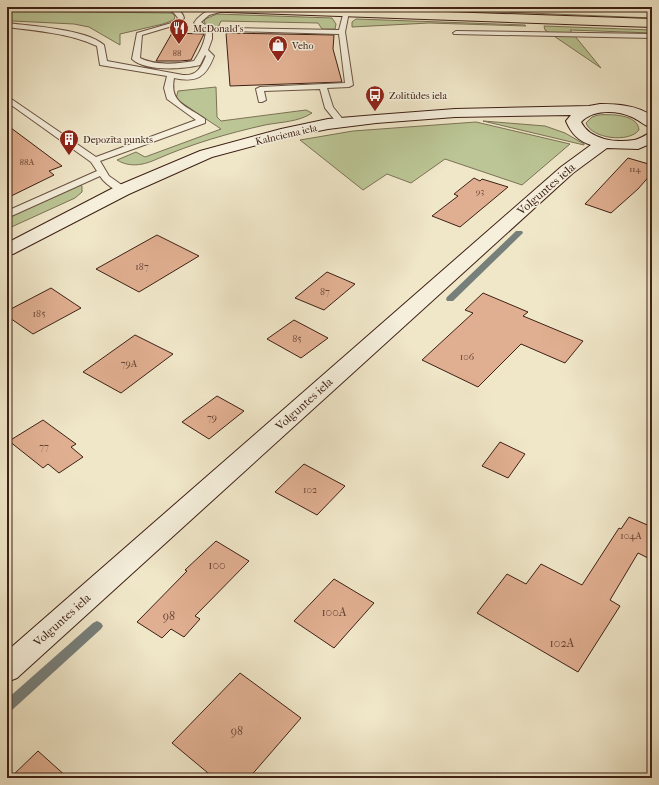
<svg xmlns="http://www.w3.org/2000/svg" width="659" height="785" font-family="'IM FELL French Canon',serif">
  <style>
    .green { fill: #bbc595; stroke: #7c7255 }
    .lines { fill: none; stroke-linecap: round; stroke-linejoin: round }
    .stream { fill: #777f7b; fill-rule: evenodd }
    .building { fill: #e0af91; stroke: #3e2015 }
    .lane-casing { stroke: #6a5242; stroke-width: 2 }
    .secondary-casing { stroke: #3e2015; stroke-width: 2 }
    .highway-casing { stroke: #3e2015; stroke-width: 2 }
    .lane { fill: #f5efdc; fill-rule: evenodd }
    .secondary { fill: #f5efdc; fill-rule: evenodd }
    .highway { fill: #f0e7c9; fill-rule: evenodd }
    .labels { text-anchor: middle; stroke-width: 3; stroke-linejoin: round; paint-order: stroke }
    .far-number-label { font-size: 9px; fill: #664434 }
    .far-poi-label { font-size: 10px; fill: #3e2015; stroke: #f5efdc; text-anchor: start }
    .far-street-label { font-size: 10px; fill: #3e2015; stroke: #f5efdc }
    .number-label { font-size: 10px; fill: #664434 }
    .street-label { font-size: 12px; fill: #3e2015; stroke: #f5efdc }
    .near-number-label { font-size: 12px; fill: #664434 }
  </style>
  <rect width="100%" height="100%" fill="#f0e7c9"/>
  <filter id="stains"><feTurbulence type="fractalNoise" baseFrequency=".005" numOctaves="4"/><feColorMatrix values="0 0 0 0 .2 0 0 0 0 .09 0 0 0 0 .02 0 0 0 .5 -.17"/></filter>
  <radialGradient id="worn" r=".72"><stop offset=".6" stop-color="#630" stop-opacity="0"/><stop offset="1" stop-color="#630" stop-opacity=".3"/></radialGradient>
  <g class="green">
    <polygon points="294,7 380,7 652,18 652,21"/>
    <polygon points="7,11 172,13 175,16 174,20 163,24 120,34 120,45 89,27 74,24 13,21 7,19"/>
    <polygon points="217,14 332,18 336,24 335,29 322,29 318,23 221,21 216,32 216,28 209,26 204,22 205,19"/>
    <polygon points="356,19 525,25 526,26 429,23 352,27 352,22"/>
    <polygon points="544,26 652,30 652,33 570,30 601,68 545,30"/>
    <path d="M216,87L217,117L221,121L306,110L312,113C299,122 280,122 265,125C229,133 191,144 157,159C144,165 130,168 117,160L136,152L145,157L221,129L176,99L178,91Z"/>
    <path d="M598,115C610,114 638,114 639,130C629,143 592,139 586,123L592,117Z"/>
    <polygon points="483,121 545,126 565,133 584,144 584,145"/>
    <polygon points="476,122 570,144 522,185 445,159 411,183 387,174 363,190 300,140 353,131"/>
    <polygon points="76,183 82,186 82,192 75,198 7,229 7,215"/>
  </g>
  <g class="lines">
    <g class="stream">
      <polygon points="516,231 522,231 523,233 453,301 447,301 446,299 447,297"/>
      <polygon points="97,621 101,623 103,626 101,629 11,711 7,713 7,699 93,623"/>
    </g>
  </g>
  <g class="building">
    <polygon points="172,33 204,34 191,60 180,61 156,61"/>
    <polygon points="226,33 334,35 333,49 342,82 230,86"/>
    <polygon points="7,125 62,166 49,171 54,175 7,198"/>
    <polygon points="628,158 652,165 652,173 638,189 611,213 585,204"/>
    <polygon points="474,178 480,181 482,179 508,187 460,227 432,216 458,196 454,194"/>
    <polygon points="157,235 199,256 139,292 96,269"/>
    <polygon points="327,272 355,284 324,310 295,298"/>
    <polygon points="51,288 81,308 33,334 7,316 7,311"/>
    <polygon points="483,293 528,312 523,316 583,341 565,363 521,344 478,387 422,360 473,313 465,310"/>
    <polygon points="294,320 328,338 301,358 267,339"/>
    <polygon points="135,335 173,354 121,393 83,372"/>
    <polygon points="217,396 244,411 209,439 182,422"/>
    <polygon points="43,420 76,444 71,447 83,457 59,473 48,464 43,468 9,441"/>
    <polygon points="500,442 525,454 508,478 482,466"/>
    <polygon points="304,464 345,486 317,515 275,492"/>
    <polygon points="629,517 652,527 652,560 638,553 610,600 620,606 578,672 477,613 507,574 526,584 541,564 582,585 619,528 621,529"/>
    <polygon points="216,541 249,561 195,616 200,619 184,637 171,629 162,638 137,622 187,571 185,570"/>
    <polygon points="334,579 374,603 334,648 294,621"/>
    <polygon points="240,673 301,718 249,778 214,778 172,743"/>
    <polygon points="38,751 68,778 10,778"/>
  </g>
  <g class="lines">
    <g class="lane-casing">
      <g id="lane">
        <path d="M163,7C171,7 182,9 184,18L179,24L142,35L140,58C156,66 177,64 194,61C200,52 205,42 206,31L194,23C201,11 222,3 235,8L209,15L201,22L212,30V39L208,50L214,56C206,77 197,83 174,78C169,103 187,106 205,119V123L100,161L109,176L126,188L128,190L126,192C118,194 104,183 100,176L7,218V211L97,171L91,162L7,102V96L96,157L196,120L167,99L164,88L167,76L100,65L97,46C68,33 38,31 7,27V23C31,26 86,29 104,45L107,61L183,75C197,76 201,68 206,56L205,55L200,65C183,69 146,72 132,59L137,33L175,22L178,18L174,13Z"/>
        <polygon points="344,11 349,12 345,32 353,85 349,87 327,88 333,107 345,122 344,124 338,124 325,108 320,89 264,91 266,100 262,102 259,102 256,89 260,87 345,83 339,34 234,31 232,30 232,28 339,30"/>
        <polygon points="456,31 652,34 652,38 454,34 453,33"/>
      </g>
    </g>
    <g class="secondary-casing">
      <path id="secondary" d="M600,104C617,104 637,105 652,116V128C645,126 639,120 632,117C617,110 593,109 581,122C590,140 616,143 634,140C641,139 646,134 652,132V143L638,149L607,148L573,173L17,678L7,682V651L561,167L591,145C578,141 571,133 566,121L571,115L455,117L376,123L328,129L283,138L212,157L129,194L13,254L7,255V243L117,186L200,151L281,129L328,119L376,115L455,109L589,106Z"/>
    </g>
    <g class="highway-casing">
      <polygon id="highway" points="194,7 302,7 652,19 652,27 200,11 196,10"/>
    </g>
    <use href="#lane" class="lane"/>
    <use href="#secondary" class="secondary"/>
    <use href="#highway" class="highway"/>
  </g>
  <defs>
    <g id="restaurant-pin" transform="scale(1)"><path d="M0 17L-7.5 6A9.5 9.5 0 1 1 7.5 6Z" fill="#8f2418" stroke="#f5efdc"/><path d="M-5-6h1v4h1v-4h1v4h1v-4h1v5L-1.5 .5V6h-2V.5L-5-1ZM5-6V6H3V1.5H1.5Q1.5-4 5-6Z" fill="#fff"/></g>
    <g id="shop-pin" transform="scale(1)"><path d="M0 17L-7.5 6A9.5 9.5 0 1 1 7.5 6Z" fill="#8f2418" stroke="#f5efdc"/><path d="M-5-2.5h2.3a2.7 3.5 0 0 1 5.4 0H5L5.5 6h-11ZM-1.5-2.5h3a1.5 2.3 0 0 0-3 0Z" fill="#fff"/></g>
    <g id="bus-pin" transform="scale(1)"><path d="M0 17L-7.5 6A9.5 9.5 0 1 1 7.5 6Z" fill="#8f2418" stroke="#f5efdc"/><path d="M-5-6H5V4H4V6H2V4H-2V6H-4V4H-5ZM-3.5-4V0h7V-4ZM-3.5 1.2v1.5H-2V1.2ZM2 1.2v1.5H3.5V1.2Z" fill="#fff"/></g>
    <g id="building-pin" transform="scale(1)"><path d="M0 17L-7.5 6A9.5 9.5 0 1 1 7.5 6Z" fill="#8f2418" stroke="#f5efdc"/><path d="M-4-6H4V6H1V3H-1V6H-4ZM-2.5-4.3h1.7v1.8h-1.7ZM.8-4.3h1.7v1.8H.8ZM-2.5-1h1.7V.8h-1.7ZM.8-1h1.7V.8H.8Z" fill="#fff"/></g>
  </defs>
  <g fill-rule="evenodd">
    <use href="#restaurant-pin" x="179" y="28"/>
    <use href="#shop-pin" x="278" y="45"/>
    <use href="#bus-pin" x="375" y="95"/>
    <use href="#building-pin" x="69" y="139"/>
  </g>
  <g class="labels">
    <g class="far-number-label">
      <text x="177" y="56">88</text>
      <text x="27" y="165">88A</text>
      <text x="635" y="172">114</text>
      <text x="480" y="194">93</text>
    </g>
    <g class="far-poi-label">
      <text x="193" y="32">McDonald's</text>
      <text x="292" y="49">Veho</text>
      <text x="389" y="99">Zolitūdes iela</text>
      <text x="83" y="143">Depozīta punkts</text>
    </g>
    <g class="far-street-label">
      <text transform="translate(286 134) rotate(-13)" y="4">Kalnciema iela</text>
    </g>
    <g class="number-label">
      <text x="142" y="270">187</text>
      <text x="325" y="295">87</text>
      <text x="39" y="317">185</text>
      <text x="297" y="342">85</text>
      <text x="467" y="360">106</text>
      <text x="129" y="367">79A</text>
      <text x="212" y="421">79</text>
      <text x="44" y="450">77</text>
      <text x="310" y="493">102</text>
      <text x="631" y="539">104A</text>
    </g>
    <g class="street-label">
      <text transform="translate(546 189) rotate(-41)" y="4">Volguntes iela</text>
      <text transform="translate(304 404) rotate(-42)" y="4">Volguntes iela</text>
      <text transform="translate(62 620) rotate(-42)" y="4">Volguntes iela</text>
    </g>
    <g class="near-number-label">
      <text x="217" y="569">100</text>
      <text x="334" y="616">100A</text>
      <text x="169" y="620">98</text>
      <text x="562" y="647">102A</text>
      <text x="237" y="735">98</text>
    </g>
  </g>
  <rect width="659" height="785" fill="none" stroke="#f0e7c9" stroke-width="24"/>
  <rect x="8" y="8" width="643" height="769" fill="none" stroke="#3e2015" stroke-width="2"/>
  <rect x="12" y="12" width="635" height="761" fill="none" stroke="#3e2015"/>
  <rect width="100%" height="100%" filter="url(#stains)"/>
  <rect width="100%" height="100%" fill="url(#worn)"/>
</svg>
